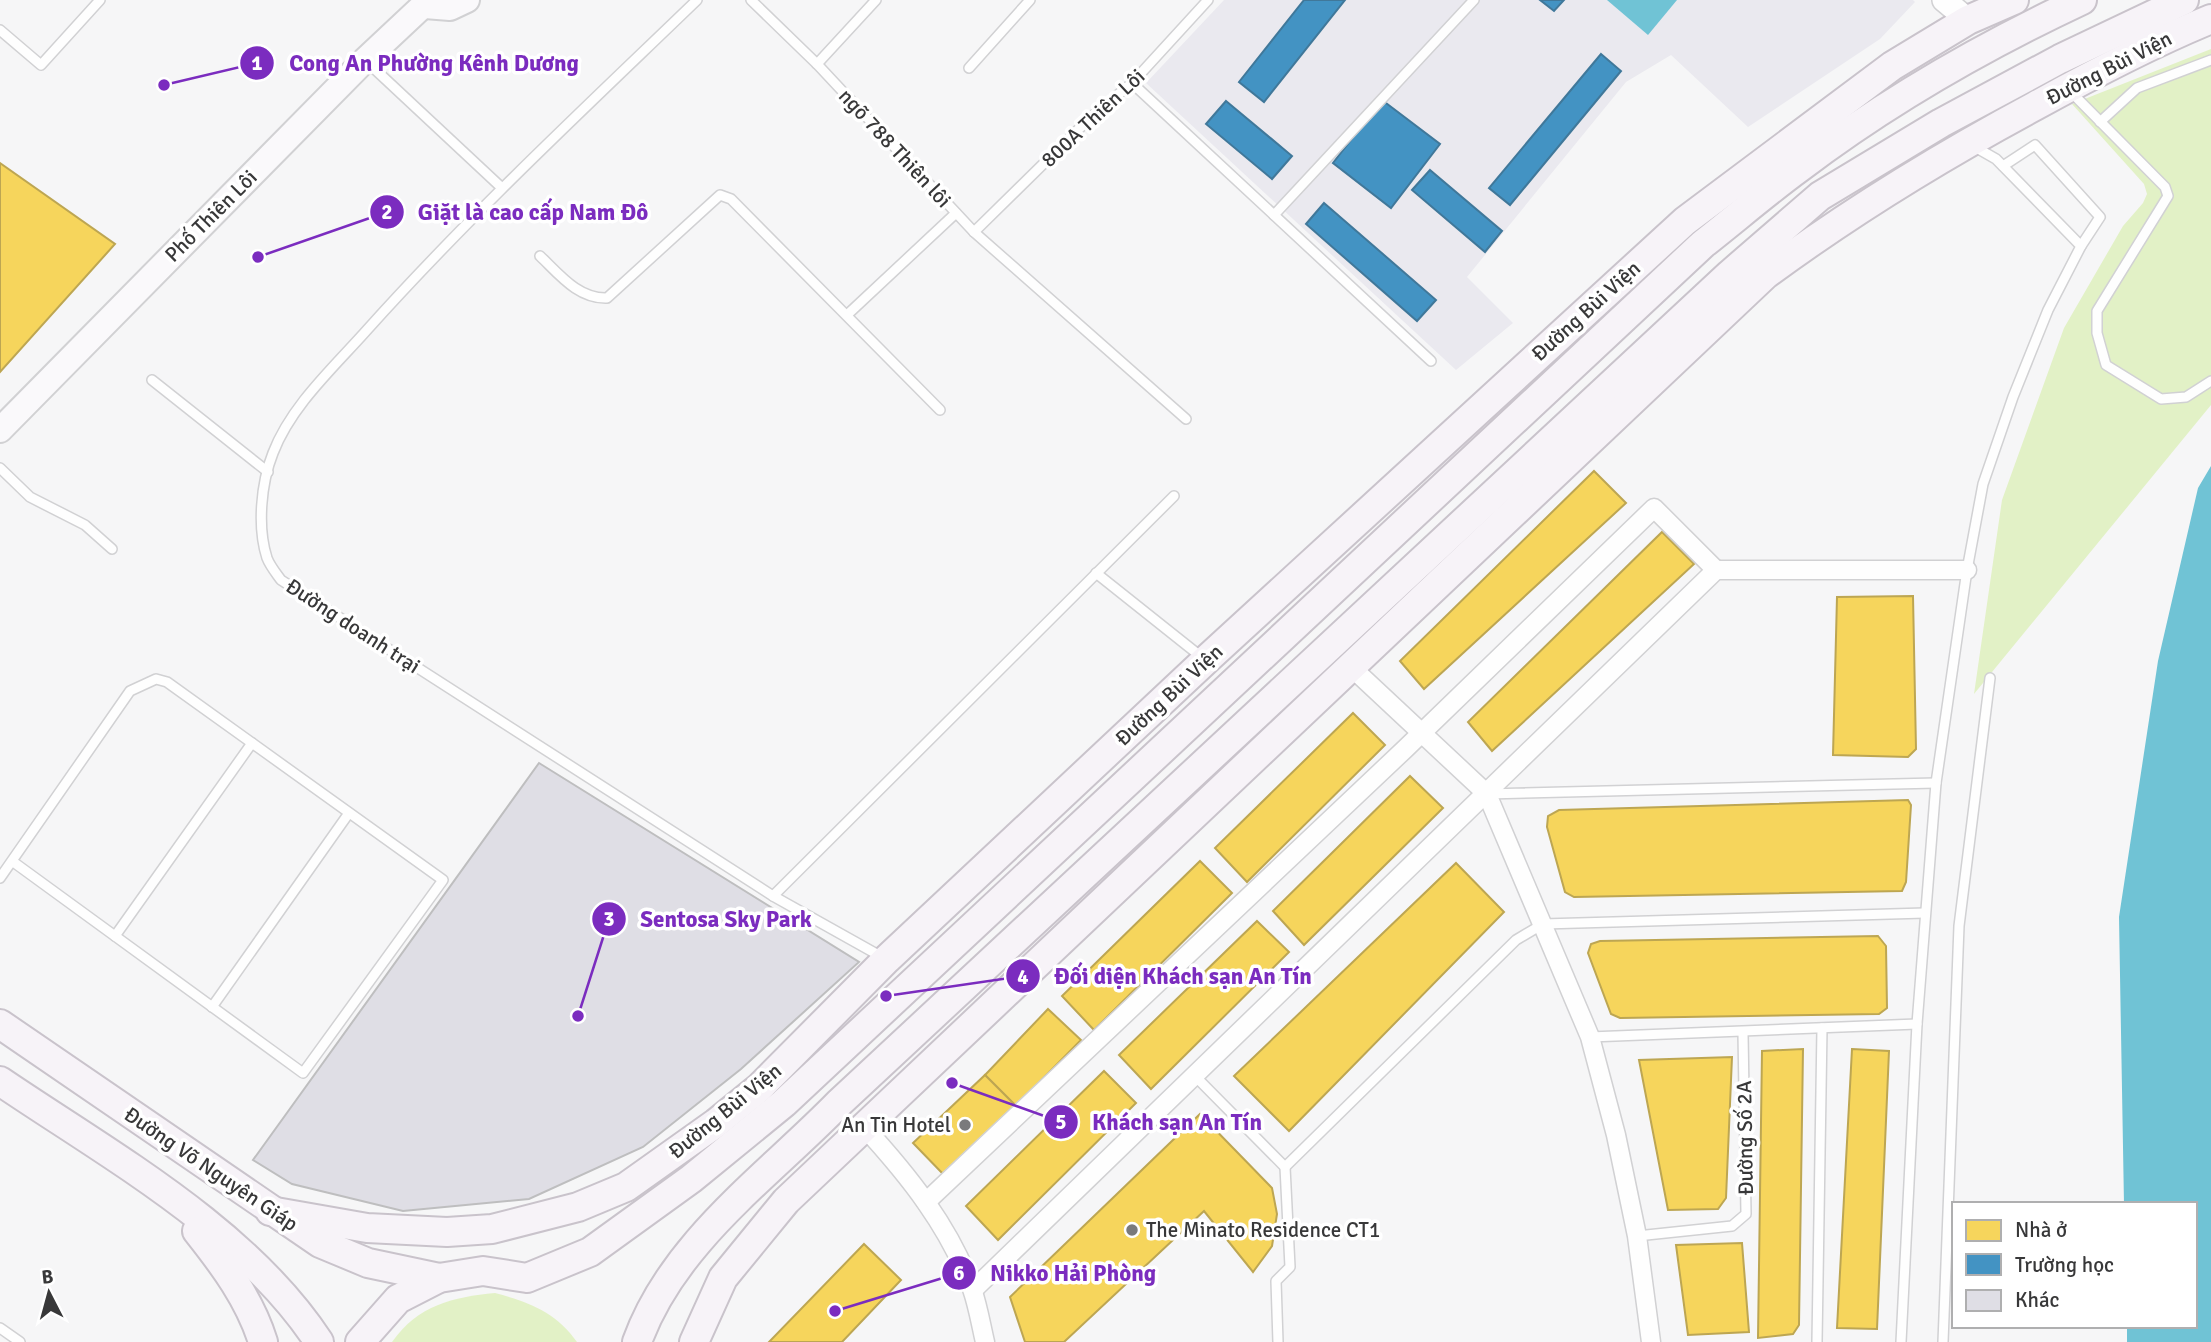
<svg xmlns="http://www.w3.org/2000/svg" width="2211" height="1342" font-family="Signika,sans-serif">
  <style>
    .built { fill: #eae9ef }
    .green { fill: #e2f1c6 }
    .water { fill: #70c3d5 }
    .homes { fill: #f6d55c; stroke: #bda652; stroke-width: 2 }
    .schools { fill: #4393c3; stroke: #40789a; stroke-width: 2 }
    .building { fill: #dfdee5; stroke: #bebebf; stroke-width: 2 }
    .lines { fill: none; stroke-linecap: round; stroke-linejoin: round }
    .service-casing { stroke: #d1d1d3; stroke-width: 12 }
    .minor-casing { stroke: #d1d1d3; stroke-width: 21 }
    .tertiary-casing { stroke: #d1d1d3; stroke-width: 26 }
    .secondary-casing { stroke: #d1d1d3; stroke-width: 28 }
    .primary-casing { stroke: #c9c3cb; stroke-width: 32 }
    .service { stroke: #fefefe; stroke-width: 9 }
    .minor { stroke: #fefefe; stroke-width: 18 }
    .tertiary { stroke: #fefefe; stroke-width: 23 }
    .secondary { stroke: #faf9fb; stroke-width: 24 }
    .primary { stroke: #f7f3f8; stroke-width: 28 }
    .poi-dot { fill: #7a7a7c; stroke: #fff; stroke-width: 2.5 }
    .labels { text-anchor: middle; stroke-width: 7; stroke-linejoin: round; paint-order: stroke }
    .street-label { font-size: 21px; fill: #383839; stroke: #fff }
    .poi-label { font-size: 21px; fill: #383839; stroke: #fff; text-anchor: end }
    .leader { fill: none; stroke: #7b2cbf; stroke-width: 2.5 }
    .callout-dot { fill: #7b2cbf; stroke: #fff; stroke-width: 2.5 }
    .mark-label { font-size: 21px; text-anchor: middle; font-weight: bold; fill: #fff }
    .callout-label { font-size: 23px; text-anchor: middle; font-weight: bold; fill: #7b2cbf; stroke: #fff; stroke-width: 7; stroke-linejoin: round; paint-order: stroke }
  </style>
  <rect width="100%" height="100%" fill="#f6f6f7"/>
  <polygon class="built" points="1224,0 1913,0 1915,2 1880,39 1748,127 1671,55 1626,82 1467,277 1513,323 1456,370 1146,83"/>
  <g class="green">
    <polygon points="2211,49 2211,405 1974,694 2002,500 2064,328 2123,226 2143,203 2147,194 2144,184 2072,104"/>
    <path d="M495,1293C529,1302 556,1312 577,1342H392C418,1305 453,1297 495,1293Z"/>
  </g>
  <g class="water">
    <polygon points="1607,0 1677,0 1648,35"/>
    <polygon points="2211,466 2211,1342 2127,1342 2127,1326 2195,1326 2195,1204 2124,1204 2119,917 2158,661 2198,488"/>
  </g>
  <g class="homes">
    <polygon points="0,163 115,244 0,372"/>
    <polygon points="1594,471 1626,503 1424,689 1400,661"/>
    <polygon points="1662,532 1694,564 1492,751 1468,722"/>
    <polygon points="1913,596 1916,749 1908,757 1833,755 1837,597"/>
    <polygon points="1353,713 1385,745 1247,882 1215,848"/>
    <polygon points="1410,776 1443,808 1304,945 1273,911"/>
    <polygon points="1908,800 1911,805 1906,882 1902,891 1574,897 1565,892 1547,827 1548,816 1559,810"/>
    <polygon points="1200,861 1232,893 1094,1030 1062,996"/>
    <polygon points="1456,863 1504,912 1289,1131 1234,1076"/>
    <polygon points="1257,921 1289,952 1151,1089 1119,1055"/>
    <polygon points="1878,936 1886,946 1887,1008 1879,1014 1620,1018 1611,1014 1588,953 1591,944 1600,941"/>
    <polygon points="1048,1009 1081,1040 1016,1106 985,1075"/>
    <polygon points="1803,1049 1799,1325 1793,1334 1758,1338 1762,1051"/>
    <polygon points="1852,1049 1889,1051 1877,1329 1837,1328"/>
    <polygon points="1732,1057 1726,1198 1718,1209 1668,1210 1639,1060"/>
    <polygon points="1104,1071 1136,1103 998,1240 966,1206"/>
    <polygon points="985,1075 1016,1106 945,1176 913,1143"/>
    <polygon points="1200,1114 1272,1188 1277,1214 1272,1246 1253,1272 1204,1211 1064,1342 1025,1342 1010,1297"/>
    <polygon points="1742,1243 1749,1332 1688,1335 1676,1245"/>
    <polygon points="864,1244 901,1280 842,1342 769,1342"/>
  </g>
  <g class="schools">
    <polygon points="1304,0 1345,0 1264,102 1239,82"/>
    <polygon points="1540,0 1564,0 1554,11"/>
    <polygon points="1601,54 1621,71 1510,205 1489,188"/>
    <polygon points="1382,100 1440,144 1391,208 1333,163"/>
    <polygon points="1226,101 1292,156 1272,179 1206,124"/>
    <polygon points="1430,170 1502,231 1485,252 1412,190"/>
    <polygon points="1324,203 1436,300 1417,321 1306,224"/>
  </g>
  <polygon class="building" points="539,763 859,962 741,1069 643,1147 529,1199 403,1211 292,1184 253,1160"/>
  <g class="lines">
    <g class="service-casing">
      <g id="service">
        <path d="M697,0C585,108 470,215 366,331C333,368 291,406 273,453C261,483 257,527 267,558C270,566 276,573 281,580L773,896L882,957"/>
        <polyline points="751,0 817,64 974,232 1186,419"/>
        <polyline points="0,30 41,65 100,0"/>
        <polyline points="366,61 502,188"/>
        <polyline points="817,64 876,0"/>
        <polyline points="969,68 1030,0"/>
        <polyline points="1132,83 1431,361"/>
        <polyline points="2071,92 2165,187 2168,196 2097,311 2097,333 2106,365 2161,399 2186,397 2211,381"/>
        <polyline points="2100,122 2137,88 2211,60"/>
        <polyline points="2003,166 2035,145 2100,217 2081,246"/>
        <polyline points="1274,215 1474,0"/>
        <polyline points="974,232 1091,117 1132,83 1208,0"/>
        <path d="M540,256C559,274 578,299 607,298L720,195L731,199L940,410"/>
        <polyline points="848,314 956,213"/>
        <polyline points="152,380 268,472"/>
        <polyline points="0,468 30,497 85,525 112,549"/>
        <polyline points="1096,573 1204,659"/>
        <polyline points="1487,794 1936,783"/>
        <polyline points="0,878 130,691 156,679 167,682 443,880 303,1073 12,861"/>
        <polyline points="773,896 1174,496"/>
        <polyline points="115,936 252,743"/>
        <polyline points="212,1007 349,813"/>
        <polyline points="1590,1037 1917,1024"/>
        <polyline points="1195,1076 1285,1167 1516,940 1543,924 1925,913"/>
        <polyline points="1637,1236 1732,1226 1746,1214 1743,1033"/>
        <polyline points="0,1328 20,1342"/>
        <polyline points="1278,1342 1276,1281 1290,1267 1285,1167"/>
        <polyline points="1817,1342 1822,1028"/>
        <polyline points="1901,1342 1917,1024 1936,783 1967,570 1983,484 2013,397 2048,310 2081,246 1996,159 1975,147"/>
        <polyline points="1943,1342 1959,926 1990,678"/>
      </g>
    </g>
    <g class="minor-casing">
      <g id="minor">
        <polyline points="1349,665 1487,794 1590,1037 1616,1135 1637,1236 1651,1342"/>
        <path d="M864,1127C908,1175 950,1227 972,1289C978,1306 981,1325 985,1342"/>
        <polyline points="926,1202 1405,749 1654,508 1716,570"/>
        <polyline points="973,1290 1716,570 1967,570"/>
      </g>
    </g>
    <g class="tertiary-casing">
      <polyline id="tertiary" points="1944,0 1968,20"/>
    </g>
    <g class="secondary-casing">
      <g id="secondary">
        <polyline points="425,6 450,8 467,0"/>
        <polyline points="0,430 365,60 429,0"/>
      </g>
    </g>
    <g class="primary-casing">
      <g id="primary">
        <polyline points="0,1024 320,1243 368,1263 439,1278"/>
        <path d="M0,1081C109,1155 246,1230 319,1342"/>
        <polyline points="270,1211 367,1228 447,1232 492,1229 578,1207 626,1187 716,1123 759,1088 887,959 1206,660 1685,221 1892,66 1968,20 2014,0"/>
        <path d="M197,1231C224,1265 250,1300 263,1342"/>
        <path d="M360,1342L398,1299L439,1278L483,1271L527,1278L590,1252L691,1179L784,1103L1703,244C1735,219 1766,192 1799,168C1886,102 1984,46 2082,0"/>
        <path d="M637,1342C673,1242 767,1177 839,1103L1730,274L1820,196L1941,123L2060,59L2184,0"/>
        <path d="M694,1342L723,1278L786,1201L1765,275C1853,210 1940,157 2035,106C2093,74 2150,44 2211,19"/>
      </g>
    </g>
    <use href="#service" class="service"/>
    <use href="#minor" class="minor"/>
    <use href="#tertiary" class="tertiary"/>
    <use href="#secondary" class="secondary"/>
    <use href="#primary" class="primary"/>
  </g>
  <g class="poi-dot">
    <circle cx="965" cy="1125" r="7"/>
    <circle cx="1132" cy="1230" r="7"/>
  </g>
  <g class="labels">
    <g class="street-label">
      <text transform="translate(2109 68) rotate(-27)" y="7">Đường Bùi Viện</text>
      <text transform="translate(1093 118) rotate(-43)" y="7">800A Thiên Lôi</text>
      <text transform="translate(895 148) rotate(47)" y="7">ngõ 788 Thiên lôi</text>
      <text transform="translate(211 216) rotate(-45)" y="7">Phố Thiên Lôi</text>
      <text transform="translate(1586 311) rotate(-42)" y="7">Đường Bùi Viện</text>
      <text transform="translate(353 626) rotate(33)" y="7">Đường doanh trại</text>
      <text transform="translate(1169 695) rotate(-43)" y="7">Đường Bùi Viện</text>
      <text transform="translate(725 1111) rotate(-39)" y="7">Đường Bùi Viện</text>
      <text transform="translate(1745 1138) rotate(-91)" y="7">Đường Số 2A</text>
      <text transform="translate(211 1169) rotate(34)" y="7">Đường Võ Nguyên Giáp</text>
    </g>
    <g class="poi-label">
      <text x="951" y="1132">An Tin Hotel</text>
      <text x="1146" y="1237" text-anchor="start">The Minato Residence CT1</text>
    </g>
  </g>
  <path class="leader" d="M164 85L257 63M258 257L387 212M578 1016L609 919M886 996L1023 976M952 1083L1061 1122M835 1311L959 1273"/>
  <g class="callout-dot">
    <circle cx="164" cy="85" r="7"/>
    <circle cx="258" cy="257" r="7"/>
    <circle cx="578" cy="1016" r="7"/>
    <circle cx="886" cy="996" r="7"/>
    <circle cx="952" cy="1083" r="7"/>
    <circle cx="835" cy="1311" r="7"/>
    <circle cx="257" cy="63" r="18"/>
    <circle cx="387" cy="212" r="18"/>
    <circle cx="609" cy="919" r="18"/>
    <circle cx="1023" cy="976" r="18"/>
    <circle cx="1061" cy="1122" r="18"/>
    <circle cx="959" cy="1273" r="18"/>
  </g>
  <g class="mark-label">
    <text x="257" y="70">1</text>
    <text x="387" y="219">2</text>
    <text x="609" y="926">3</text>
    <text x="1023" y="984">4</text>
    <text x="1061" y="1129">5</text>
    <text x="959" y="1280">6</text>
  </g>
  <g class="callout-label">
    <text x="434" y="71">Cong An Phường Kênh Dương</text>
    <text x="533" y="220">Giặt là cao cấp Nam Đô</text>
    <text x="726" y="927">Sentosa Sky Park</text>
    <text x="1183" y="984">Đối diện Khách sạn An Tín</text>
    <text x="1177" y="1130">Khách sạn An Tín</text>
    <text x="1073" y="1281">Nikko Hải Phòng</text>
  </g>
  <rect x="1952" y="1202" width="245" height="126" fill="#ffffff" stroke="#afafb0" stroke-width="2"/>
  <rect x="1966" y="1220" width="35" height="21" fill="#f6d55c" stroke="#afafb0" stroke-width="2"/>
  <text x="2015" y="1237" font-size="21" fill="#383839">Nhà ở</text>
  <rect x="1966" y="1254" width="35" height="21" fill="#4393c3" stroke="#afafb0" stroke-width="2"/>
  <text x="2015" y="1272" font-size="21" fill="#383839">Trường học</text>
  <rect x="1966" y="1290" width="35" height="21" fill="#dfdee5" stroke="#afafb0" stroke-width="2"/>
  <text x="2015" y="1307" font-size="21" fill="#383839">Khác</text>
  <g transform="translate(49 1293) rotate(354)" stroke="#ffffff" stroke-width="5" paint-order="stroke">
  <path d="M0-5L12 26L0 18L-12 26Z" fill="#383839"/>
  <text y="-10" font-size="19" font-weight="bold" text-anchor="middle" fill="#383839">B</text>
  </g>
</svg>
